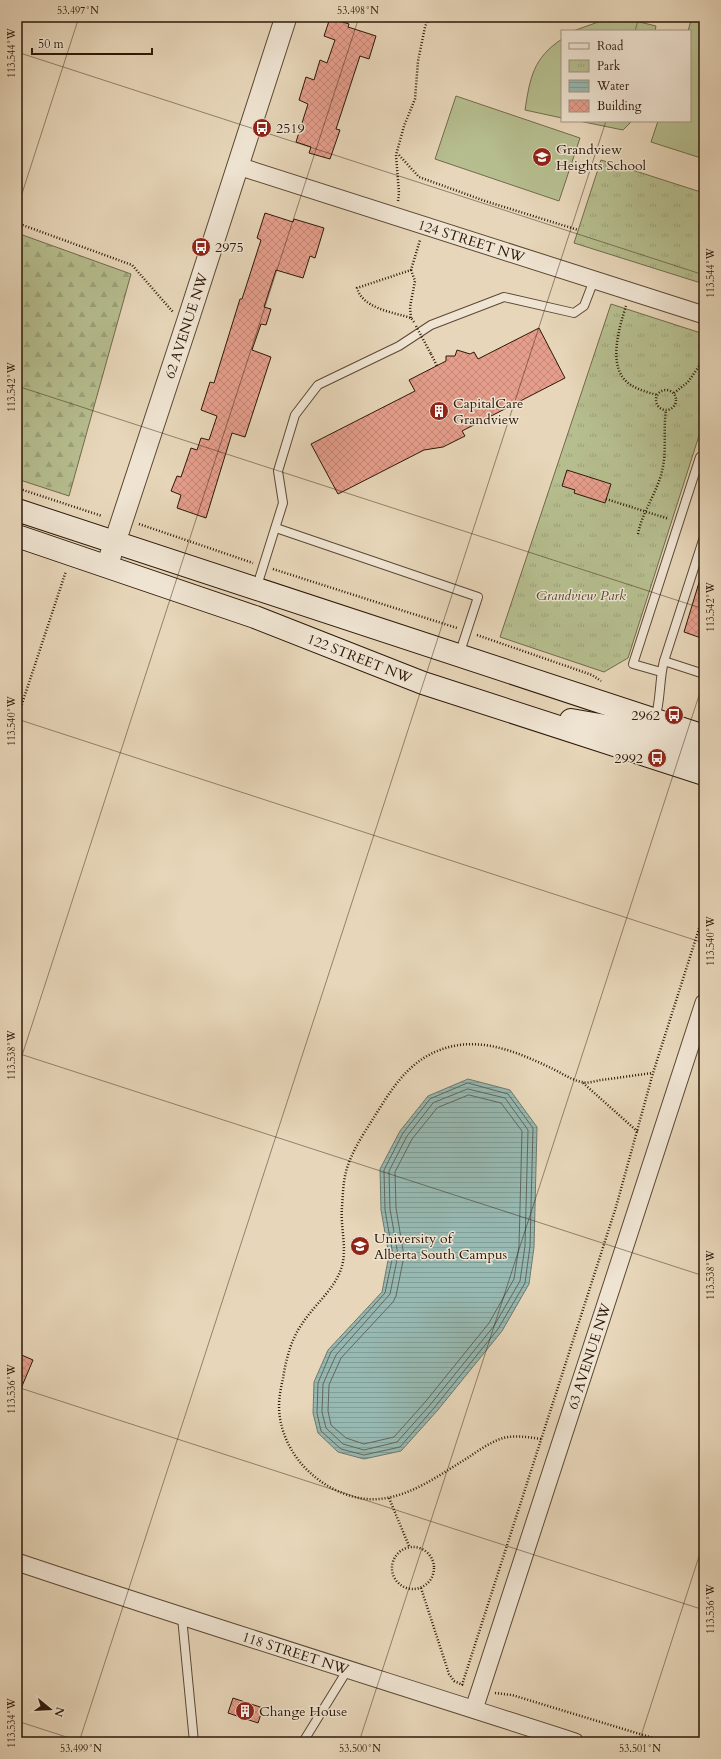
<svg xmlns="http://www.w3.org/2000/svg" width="721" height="1759" font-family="Cardo,serif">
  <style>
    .grass { fill: #b6be8f; stroke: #726b4c }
    .forest { fill: url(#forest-firs); stroke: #726b4c }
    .park { fill: url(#park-tufts); stroke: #726b4c }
    .water { fill: url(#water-rules); stroke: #6d796e }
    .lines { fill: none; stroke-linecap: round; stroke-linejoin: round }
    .shore { stroke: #62685d; stroke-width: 1 }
    .building { fill: url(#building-cross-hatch); stroke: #2d1808 }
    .service-casing { stroke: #5c4834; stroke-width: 10 }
    .minor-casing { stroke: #5c4834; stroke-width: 19 }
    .tertiary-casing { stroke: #5c4834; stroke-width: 23 }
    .secondary-casing { stroke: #2d1808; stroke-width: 24 }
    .path { stroke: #2d1808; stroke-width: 2.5; stroke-dasharray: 1 2; stroke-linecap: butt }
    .service { stroke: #efe4d2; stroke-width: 8 }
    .minor { stroke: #efe4d2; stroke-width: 17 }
    .tertiary { stroke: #efe4d2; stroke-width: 21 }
    .secondary { stroke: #efe4d2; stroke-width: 22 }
    .path-bridge { stroke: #2d1808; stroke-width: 2.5; stroke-dasharray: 1 2; stroke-linecap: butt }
    .ticks { fill: none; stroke: #2d1808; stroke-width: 1; stroke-opacity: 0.45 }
    .labels { text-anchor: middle; stroke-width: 3; stroke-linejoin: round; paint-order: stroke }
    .poi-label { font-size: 14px; fill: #2d1808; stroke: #efe4d2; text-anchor: start }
    .street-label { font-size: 14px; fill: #2d1808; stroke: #efe4d2 }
    .park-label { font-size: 14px; font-style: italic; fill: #564a30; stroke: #efe4d2 }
    .neatline { fill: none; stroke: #2d1808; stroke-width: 1.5 }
    .ticks-label { font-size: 10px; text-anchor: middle; fill: #2d1808 }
  </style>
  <defs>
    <pattern id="forest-firs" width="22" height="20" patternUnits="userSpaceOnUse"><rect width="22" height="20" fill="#b6be8f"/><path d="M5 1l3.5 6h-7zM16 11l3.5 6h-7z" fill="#9da37a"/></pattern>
    <pattern id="park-tufts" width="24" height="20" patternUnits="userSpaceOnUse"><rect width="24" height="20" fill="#b6be8f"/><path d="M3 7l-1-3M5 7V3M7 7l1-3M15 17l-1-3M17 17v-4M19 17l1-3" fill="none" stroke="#9da37a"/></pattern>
    <pattern id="water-rules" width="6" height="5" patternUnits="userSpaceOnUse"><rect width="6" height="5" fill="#97b9b2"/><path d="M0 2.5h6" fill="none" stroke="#829e98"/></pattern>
    <pattern id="building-cross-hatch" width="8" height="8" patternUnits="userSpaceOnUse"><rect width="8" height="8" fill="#e59e8c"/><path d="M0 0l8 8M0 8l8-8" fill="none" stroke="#c58777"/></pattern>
  </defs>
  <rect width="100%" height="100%" fill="#e7d6b9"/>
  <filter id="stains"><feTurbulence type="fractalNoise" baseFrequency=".005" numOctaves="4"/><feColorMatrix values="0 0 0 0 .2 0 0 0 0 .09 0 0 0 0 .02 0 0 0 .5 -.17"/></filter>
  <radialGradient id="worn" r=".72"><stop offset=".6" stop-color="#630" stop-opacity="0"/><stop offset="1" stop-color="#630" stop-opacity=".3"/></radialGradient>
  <g class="grass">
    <polygon points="692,17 704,19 704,159 651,142 658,121 690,121 690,31 688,31"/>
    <polygon points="627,19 656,26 655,31 573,31 601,21"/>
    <path d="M562,39V118L525,110C530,78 533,58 562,39Z"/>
    <polygon points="456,96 580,138 559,201 435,159"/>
    <polygon points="579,121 632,121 623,130"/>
  </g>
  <polygon class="forest" points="17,233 131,274 69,496 17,479"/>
  <g class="park">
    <polygon points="601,160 704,193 704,284 574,243"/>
    <polygon points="611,304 704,334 704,420 628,658 604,672 500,637"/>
  </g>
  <polygon class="water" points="468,1079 510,1090 537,1127 534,1247 529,1284 502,1331 437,1411 401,1451 364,1459 338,1452 318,1433 313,1413 314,1382 328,1350 382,1292 389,1255 381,1210 380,1169 400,1131 428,1096"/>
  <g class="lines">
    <g class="shore">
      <polygon points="468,1083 508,1094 533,1128 530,1246 525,1283 498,1329 434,1408 400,1447 364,1455 341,1449 321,1431 317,1413 318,1383 331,1352 385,1293 393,1255 385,1210 384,1170 403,1133 430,1099"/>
      <polygon points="468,1089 505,1098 528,1130 525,1246 520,1281 494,1326 430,1405 397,1442 364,1450 343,1444 326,1428 322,1412 323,1384 336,1355 390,1294 398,1255 390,1209 389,1171 407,1136 433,1103"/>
      <polygon points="469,1095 501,1103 522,1131 519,1246 514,1279 489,1323 426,1401 394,1437 364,1444 346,1438 331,1425 328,1411 329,1385 341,1358 393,1302 396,1296 404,1256 396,1208 395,1172 412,1139 437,1108"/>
    </g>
  </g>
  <g class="building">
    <polygon points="330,18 349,24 348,27 376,36 369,59 360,56 336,129 340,130 330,159 309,153 311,147 296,142 308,104 299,100 306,77 314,80 320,60 327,63 335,40 324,36"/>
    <polygon points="265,213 293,222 294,219 324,228 315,258 310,256 303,278 276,270 264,307 271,309 266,325 261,324 252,350 271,357 245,437 232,433 206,518 177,508 181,495 171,491 177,476 181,477 191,448 197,450 201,438 209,440 217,416 201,410 210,382 214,383 240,299 242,299 252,268 261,240 257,238"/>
    <polygon points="539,328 565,378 462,431 465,436 443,447 424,450 338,494 311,444 415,391 409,380 446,361 446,356 455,356 457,350 470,354 474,352 478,359"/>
    <polygon points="567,470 611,484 605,503 574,493 575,490 562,486"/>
    <polygon points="701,576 704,576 704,639 684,632"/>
    <polygon points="17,1353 33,1360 17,1398"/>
    <polygon points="233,1698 263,1708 258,1723 228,1713"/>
  </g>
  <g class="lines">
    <g class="service-casing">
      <g id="service">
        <polyline points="276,528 478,597 459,655"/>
        <polyline points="256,589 283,503 278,471 295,415 318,385 399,346 431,325 504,297 574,313 584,306 594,280"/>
        <polyline points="664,661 704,674"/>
        <polyline points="661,672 633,664 700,457 704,459"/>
        <path d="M655,719C661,700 659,680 664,661L704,537"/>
        <polyline points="182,1617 194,1742"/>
        <polyline points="303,1742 348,1669"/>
      </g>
    </g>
    <g class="minor-casing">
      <g id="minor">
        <path id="s1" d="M238,166L704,315"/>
        <path id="s2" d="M17,1562C202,1624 389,1682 575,1742"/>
        <path id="s3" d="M474,1709L704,1003"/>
      </g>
    </g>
    <g class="tertiary-casing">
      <g id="tertiary">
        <path id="s4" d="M107,566L188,320L286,17"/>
      </g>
    </g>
    <g class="secondary-casing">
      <g id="secondary">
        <polyline points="17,510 704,736"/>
        <path id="s5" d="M17,536L255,617L423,683L704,774"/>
        <polyline points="571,720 623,729 704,754"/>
      </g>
    </g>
    <g class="path">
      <polyline points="399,155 419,177 485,201 578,230"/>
      <polyline points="398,201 399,193 396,155 404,126 415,99 418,61 425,27 429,17"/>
      <polyline points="17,223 132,265 173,312"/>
      <polyline points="411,270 415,281 410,307 411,318"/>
      <path d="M626,306C619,328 606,370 631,385C639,390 649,393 658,395"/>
      <path d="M414,322L411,318C393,312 363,309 357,288L411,270L420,240"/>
      <polyline points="431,354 437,366"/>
      <circle cx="666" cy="400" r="10"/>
      <polyline points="674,393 688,382 704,359"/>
      <polyline points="17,488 102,516"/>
      <polyline points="606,499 669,519"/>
      <polyline points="139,524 253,563"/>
      <path d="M638,534C642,512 657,493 662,471C667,452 663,430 666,410"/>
      <polyline points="273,569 457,628"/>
      <polyline points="477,635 592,675 601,681"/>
      <polyline points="17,719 66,571"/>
      <polyline points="583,1083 638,1132"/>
      <path d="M541,1439C528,1437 515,1435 503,1438C491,1442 479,1450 469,1457C431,1480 391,1512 345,1494C309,1481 280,1447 279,1407C279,1397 281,1387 283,1378C286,1360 291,1339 302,1324C314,1305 334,1290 341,1269C348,1250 340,1227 342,1207C343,1194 343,1181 347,1168C352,1152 362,1136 371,1122C387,1097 401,1071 427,1056C470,1032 511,1049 551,1068C560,1072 571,1080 582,1082C587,1084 595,1081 601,1080C618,1078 636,1075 653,1073"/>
      <polyline points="389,1498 409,1546"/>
      <circle cx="413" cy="1568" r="21"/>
      <polyline points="421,1588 449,1674 454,1681 463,1685"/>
      <polyline points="462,1685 616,1207 653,1073 704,913"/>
      <polyline points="495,1693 512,1695 666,1742"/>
    </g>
    <use href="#service" class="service"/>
    <use href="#minor" class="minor"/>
    <use href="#tertiary" class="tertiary"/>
    <use href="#secondary" class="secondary"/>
    <polyline class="path-bridge" points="416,326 431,354"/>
  </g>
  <path class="ticks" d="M635,31L639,17M17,52L704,275M17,209L79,17M17,386L704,609M17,719L704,943M17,1053L704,1276M17,1071L359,17M17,1387L704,1610M17,1721L82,1742M79,1742L606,121M359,1742L704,680M639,1742L704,1541"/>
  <defs>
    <g id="bus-disc" transform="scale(1)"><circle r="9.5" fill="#8f2418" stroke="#efe4d2"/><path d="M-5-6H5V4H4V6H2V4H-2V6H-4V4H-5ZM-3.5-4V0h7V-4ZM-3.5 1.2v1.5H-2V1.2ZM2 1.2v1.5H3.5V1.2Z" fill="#fff"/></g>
    <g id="school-disc" transform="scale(1)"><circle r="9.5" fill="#8f2418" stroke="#efe4d2"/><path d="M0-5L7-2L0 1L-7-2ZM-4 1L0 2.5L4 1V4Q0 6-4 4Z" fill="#fff"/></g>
    <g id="building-disc" transform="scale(1)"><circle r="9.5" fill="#8f2418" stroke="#efe4d2"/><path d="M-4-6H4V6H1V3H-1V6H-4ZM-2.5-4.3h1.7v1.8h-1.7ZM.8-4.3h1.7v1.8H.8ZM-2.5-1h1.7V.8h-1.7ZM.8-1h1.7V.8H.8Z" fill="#fff"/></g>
    <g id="university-disc" transform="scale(1)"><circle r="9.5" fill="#8f2418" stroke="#efe4d2"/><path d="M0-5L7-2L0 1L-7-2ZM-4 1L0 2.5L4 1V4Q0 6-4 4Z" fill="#fff"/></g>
  </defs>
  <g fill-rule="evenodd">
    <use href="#bus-disc" x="262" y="128"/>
    <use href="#school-disc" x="542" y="157"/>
    <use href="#bus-disc" x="201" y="247"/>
    <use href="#building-disc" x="439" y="411"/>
    <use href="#bus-disc" x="674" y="715"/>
    <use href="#bus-disc" x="657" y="758"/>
    <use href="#university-disc" x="360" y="1246"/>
    <use href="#building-disc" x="245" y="1711"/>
  </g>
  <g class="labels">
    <g class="poi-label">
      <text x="276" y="133">2519</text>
      <text x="556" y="154">Grandview<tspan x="556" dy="16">Heights School</tspan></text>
      <text x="215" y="252">2975</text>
      <text x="453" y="408">CapitalCare<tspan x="453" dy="16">Grandview</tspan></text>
      <text x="660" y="720" text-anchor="end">2962</text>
      <text x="643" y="763" text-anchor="end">2992</text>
      <text x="374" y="1243">University of<tspan x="374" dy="16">Alberta South Campus</tspan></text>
      <text x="259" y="1716">Change House</text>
    </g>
    <g class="street-label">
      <text dy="5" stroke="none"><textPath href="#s1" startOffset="245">124 STREET NW</textPath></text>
      <text dy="5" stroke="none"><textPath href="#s4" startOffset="253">62 AVENUE NW</textPath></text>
      <text dy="5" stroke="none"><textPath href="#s5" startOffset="364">122 STREET NW</textPath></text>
      <text dy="5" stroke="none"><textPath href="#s3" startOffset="371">63 AVENUE NW</textPath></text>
      <text dy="5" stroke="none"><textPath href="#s2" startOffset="293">118 STREET NW</textPath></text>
    </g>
    <g class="park-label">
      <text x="581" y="600">Grandview Park</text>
    </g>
  </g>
  <rect width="721" height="1759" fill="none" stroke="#e7d6b9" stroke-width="44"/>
  <rect x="561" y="30" width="130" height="92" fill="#efe4d2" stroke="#a19281"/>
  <rect x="569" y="43" width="20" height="6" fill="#efe4d2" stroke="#a19281"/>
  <text x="597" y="50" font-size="12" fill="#2d1808">Road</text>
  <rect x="569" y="60" width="20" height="12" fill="url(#park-tufts)" stroke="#a19281"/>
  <text x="597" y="70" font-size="12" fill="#2d1808">Park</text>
  <rect x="569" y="80" width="20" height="12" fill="url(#water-rules)" stroke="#a19281"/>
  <text x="597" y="90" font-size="12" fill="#2d1808">Water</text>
  <rect x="569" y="100" width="20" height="12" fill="url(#building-cross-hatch)" stroke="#a19281"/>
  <text x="597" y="110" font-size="12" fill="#2d1808">Building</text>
  <g transform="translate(50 1709) rotate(108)" stroke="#efe4d2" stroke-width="3" paint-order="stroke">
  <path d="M0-3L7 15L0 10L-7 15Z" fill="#2d1808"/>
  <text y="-6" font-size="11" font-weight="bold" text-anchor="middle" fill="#2d1808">N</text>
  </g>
  <path d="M32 48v6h120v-6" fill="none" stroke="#2d1808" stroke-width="2"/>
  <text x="38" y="48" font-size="12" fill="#2d1808" stroke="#efe4d2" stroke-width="3" paint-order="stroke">50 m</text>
  <rect x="22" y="22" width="677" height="1715" class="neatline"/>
  <g class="ticks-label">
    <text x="78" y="14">53.497°N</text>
    <text x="358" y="14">53.498°N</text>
    <text transform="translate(11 53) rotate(-90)" y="4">113.544°W</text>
    <text transform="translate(710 273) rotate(-90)" y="4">113.544°W</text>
    <text transform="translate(11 387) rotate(-90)" y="4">113.542°W</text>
    <text transform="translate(710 607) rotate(-90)" y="4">113.542°W</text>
    <text transform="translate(11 721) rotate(-90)" y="4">113.540°W</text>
    <text transform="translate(710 941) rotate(-90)" y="4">113.540°W</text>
    <text transform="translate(11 1055) rotate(-90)" y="4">113.538°W</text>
    <text transform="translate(710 1275) rotate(-90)" y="4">113.538°W</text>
    <text transform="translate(11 1389) rotate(-90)" y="4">113.536°W</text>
    <text transform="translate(710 1609) rotate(-90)" y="4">113.536°W</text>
    <text transform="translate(11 1723) rotate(-90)" y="4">113.534°W</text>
    <text x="81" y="1752">53.499°N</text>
    <text x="360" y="1752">53.500°N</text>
    <text x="640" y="1752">53.501°N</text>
  </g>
  <rect width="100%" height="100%" filter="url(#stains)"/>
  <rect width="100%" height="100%" fill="url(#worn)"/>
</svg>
